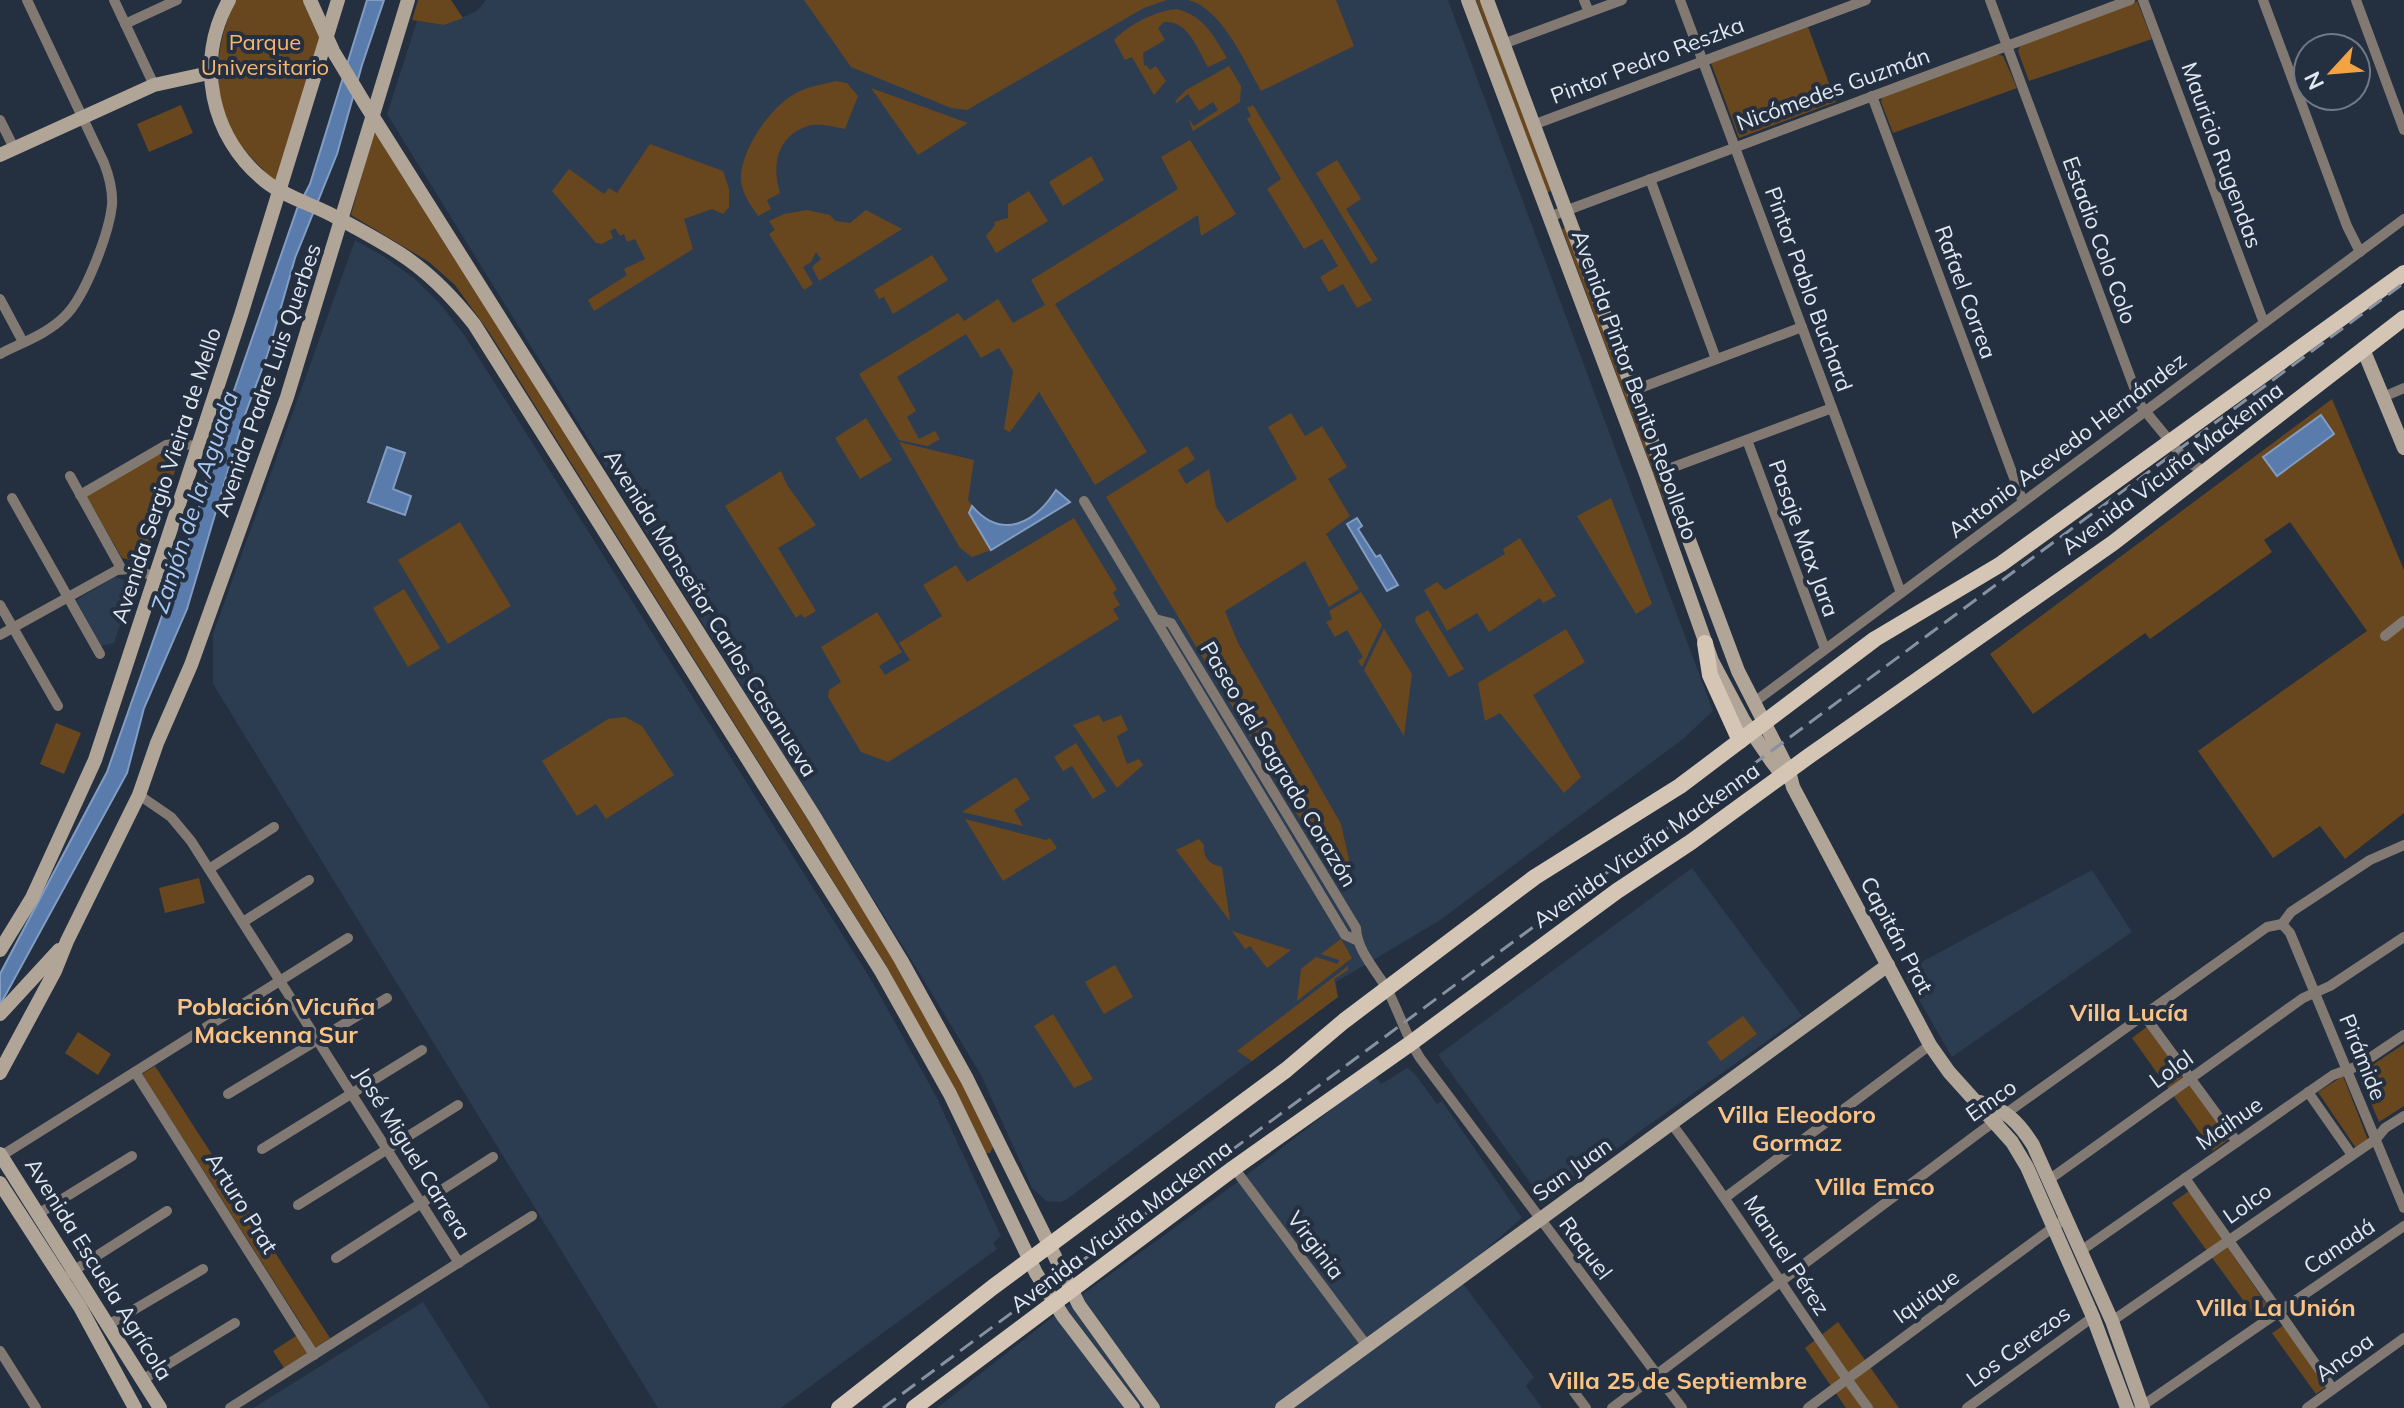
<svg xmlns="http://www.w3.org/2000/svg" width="2404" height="1408" font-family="Mulish,sans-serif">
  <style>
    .built { fill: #2c3c51 }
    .green { fill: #69471e }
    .water { fill: #597cad; stroke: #829cc2; stroke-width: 2 }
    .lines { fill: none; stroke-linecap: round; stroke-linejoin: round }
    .street { stroke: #827a72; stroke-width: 10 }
    .secondary { stroke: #b1a598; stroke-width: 14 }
    .primary { stroke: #d5c5b5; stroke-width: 16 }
    .rail { stroke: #88919f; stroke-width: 3; stroke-dasharray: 16 8; stroke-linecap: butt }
    .labels { text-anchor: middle; stroke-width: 8; stroke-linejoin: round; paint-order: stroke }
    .park-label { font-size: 22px; fill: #f8b870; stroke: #242f40 }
    .street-label { font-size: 22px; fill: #e0e8f2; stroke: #242f40 }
    .water-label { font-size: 24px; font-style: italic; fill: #aac9f5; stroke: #242f40 }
    .neighbourhood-label { font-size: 24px; font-weight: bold; fill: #fac386; stroke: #242f40 }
  </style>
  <rect width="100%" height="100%" fill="#242f40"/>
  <g class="built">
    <polygon points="486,0 1448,0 1713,711 1683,739 1439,921 1336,982 1338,997 1066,1200 1060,1202 1046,1201 1032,1188 981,1075 923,979 387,114 417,21 444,25 477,11"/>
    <polygon points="355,240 386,258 415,279 442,306 465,336 873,983 936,1096 1001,1236 993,1243 997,1249 781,1408 658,1408 213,684 213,634"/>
    <polygon points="115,577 134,583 114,643 101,646 76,600"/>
    <polygon points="1692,868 1802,1016 1639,1132 1545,1203 1438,1055"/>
    <polygon points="2092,870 2132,932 1952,1057 1903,972"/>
    <polygon points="1407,1068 1414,1073 1437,1104 1442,1101 1522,1218 1456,1275 1534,1377 1526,1386 1542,1408 937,1408 1065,1307 1239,1181 1375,1076 1381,1084"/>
    <polygon points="423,1302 490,1408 253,1408"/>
  </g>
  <g class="green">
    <path d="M236,0H303L320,37L277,184C266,172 253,160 242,147C209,104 213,46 236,0Z"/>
    <polygon points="418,0 451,0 463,18 444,25 412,20"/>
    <polygon points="804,0 1167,0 1144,8 967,110 951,108 851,67"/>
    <path d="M1188,0H1336L1354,46L1261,91C1246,64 1221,7 1188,0Z"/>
    <polygon points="1476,0 1481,0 1552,190 1547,193"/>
    <polygon points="2137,1 2152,39 2029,81 2018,51 2021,44"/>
    <path d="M1177,9C1204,16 1213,35 1227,58L1208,67C1197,48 1188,20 1164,22L1158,28L1165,40L1143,53L1144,66L1146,65L1150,70L1156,66L1166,81L1154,95L1132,57L1125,60L1114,40C1130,24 1155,11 1177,9Z"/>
    <polygon points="1808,27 1836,102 1739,138 1711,63"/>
    <polygon points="1996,54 2003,56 2017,88 1893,133 1881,102 1882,97"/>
    <polygon points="1229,66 1241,86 1240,102 1193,131 1188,118 1194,126 1218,110 1213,102 1199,111 1188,94 1177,103 1175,101 1186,90"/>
    <path d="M836,81L847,83L858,96L845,129C833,127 817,122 805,127C776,138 772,167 780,193L767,200L771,209L758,216C750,204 740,191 741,176C742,147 773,103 800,91C811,86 824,84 836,81Z"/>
    <polygon points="871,88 968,123 918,155"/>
    <polygon points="181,105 193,133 149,152 137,124"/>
    <polygon points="1253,105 1372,300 1357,308 1343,284 1329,292 1320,277 1338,266 1322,239 1304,249 1267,189 1281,179 1247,119 1251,116 1247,108"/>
    <polygon points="373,134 380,134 896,961 952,1061 993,1147 990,1153 985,1153 887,967 489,332 455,285 429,262 351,215"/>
    <polygon points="1190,140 1236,214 1201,236 1198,215 1055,304 1147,452 1095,485 1039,392 1010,432 1004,429 1013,371 999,348 981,358 966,334 897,377 916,411 907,417 919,439 935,431 940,439 928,446 899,440 859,374 958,313 964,321 998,299 1013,323 1045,305 1031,280 1178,189 1161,157"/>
    <polygon points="650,144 723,171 729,189 729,207 723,214 712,209 684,219 693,249 594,311 588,300 627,275 624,269 645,259 635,239 627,242 624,234 620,236 615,228 610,231 613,238 602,244 596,243 552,191 569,169 604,194 609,188 617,193"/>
    <polygon points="1091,156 1104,180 1063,206 1049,182"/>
    <polygon points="1337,160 1361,199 1346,209 1378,260 1371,264 1316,173"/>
    <polygon points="1029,191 1048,221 996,253 986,236 995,225 994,222 1008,218 1008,204"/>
    <polygon points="807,210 830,215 835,221 850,223 866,210 902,229 819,281 812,267 821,259 816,252 811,262 803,267 813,284 804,290 769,234 775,230 769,221 784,214"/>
    <polygon points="1569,226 1670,498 1664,501 1562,229"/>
    <polygon points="932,255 948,280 893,314 884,297 879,299 874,290"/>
    <polygon points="2332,399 2404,570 2404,813 2345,859 2320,826 2273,858 2198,751 2367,631 2290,522 2264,540 2272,552 2150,639 2145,633 2033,714 1990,654"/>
    <polygon points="1291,413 1305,436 1322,426 1347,467 1328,479 1350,516 1326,534 1359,589 1329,607 1305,561 1225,611 1238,643 1341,824 1352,873 1335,877 1106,497 1187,446 1195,459 1178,470 1186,484 1209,469 1216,507 1227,523 1297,479 1268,427"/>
    <polygon points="866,418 892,460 860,479 835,438"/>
    <polygon points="899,442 974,460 968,500 972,506 970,513 991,550 972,557 960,548"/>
    <polygon points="168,454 178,462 144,563 122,558 86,495 157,455"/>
    <polygon points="781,471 787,485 816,525 778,548 816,611 804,618 801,614 796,618 725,506"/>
    <polygon points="1611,498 1652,604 1636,614 1577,516"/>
    <polygon points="1074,518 1117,589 1113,593 1120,605 1113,609 1119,619 888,762 861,752 828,697 829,690 841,682 821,647 877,612 902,652 879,666 885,675 910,660 899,643 942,616 923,585 956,565 967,582"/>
    <polygon points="460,522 511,606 448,644 398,560"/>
    <polygon points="1520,538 1556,596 1543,603 1540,598 1489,632 1477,613 1447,631 1424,590 1437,582 1445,590 1505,554 1503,549"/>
    <polygon points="404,589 440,648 408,667 373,608"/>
    <polygon points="1361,592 1382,625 1362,667 1358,661 1363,657 1347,630 1335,637 1326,622 1332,619 1329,611"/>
    <polygon points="1428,610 1464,669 1449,677 1415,621 1416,617"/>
    <polygon points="1384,629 1412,674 1404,736 1364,670"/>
    <polygon points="1566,629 1585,662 1533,695 1581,777 1564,793 1500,713 1485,721 1478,683"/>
    <polygon points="1099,715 1103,722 1121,715 1128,730 1117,736 1127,764 1139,759 1143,765 1117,788 1073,725"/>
    <polygon points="625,717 642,726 674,775 606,819 596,804 577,816 542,761 608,719"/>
    <polygon points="56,723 81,733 64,774 40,764"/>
    <polygon points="1076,743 1106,791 1093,799 1072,766 1063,771 1054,757"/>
    <polygon points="1016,777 1030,799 1014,810 1023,826 962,812"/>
    <polygon points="965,819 1046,840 1050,838 1057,848 1003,881"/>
    <path d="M1199,839L1204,845C1203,858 1209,864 1222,867L1230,921L1176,850Z"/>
    <polygon points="199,878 205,903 165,913 159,888"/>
    <polygon points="1232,931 1291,950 1267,968 1250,946 1245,949"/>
    <polygon points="1341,939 1352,958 1297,1001 1301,969 1316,957 1338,964 1339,960 1321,954"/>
    <polygon points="1115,965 1133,997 1104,1014 1085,982"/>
    <polygon points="1348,966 1348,970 1334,979 1338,997 1252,1061 1237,1051"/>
    <polygon points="1053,1014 1093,1079 1074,1088 1034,1026"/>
    <polygon points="1743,1016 1757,1034 1721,1061 1707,1042"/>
    <polygon points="2148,1026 2229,1139 2213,1151 2132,1038"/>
    <polygon points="78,1032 111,1054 98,1075 65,1053"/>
    <polygon points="2404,1044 2404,1106 2379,1122 2359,1074"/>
    <polygon points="155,1066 330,1338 284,1368 273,1351 305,1330 142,1074"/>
    <polygon points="2343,1076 2368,1140 2356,1148 2318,1092"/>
    <polygon points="2189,1191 2267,1305 2254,1315 2172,1203"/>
    <polygon points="1838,1322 1899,1408 1846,1408 1805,1348"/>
    <polygon points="2284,1325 2327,1386 2316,1394 2272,1333"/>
  </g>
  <g class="water">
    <polygon points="367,0 384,0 362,65 337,154 295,258 268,353 243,420 187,609 144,708 127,773 0,1005 0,974 107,772 195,522 221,428 297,209 310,184"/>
    <polygon points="2321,415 2334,434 2277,476 2263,457"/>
    <polygon points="387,447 405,453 393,489 411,496 405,515 368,502"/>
    <path d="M1056,490L1070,502L991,550L969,513L972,506C1002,541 1035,523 1056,490Z"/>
    <polygon points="1357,518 1362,526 1358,529 1376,557 1380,555 1398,585 1387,591 1347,524"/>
  </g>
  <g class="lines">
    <g class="street">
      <polyline points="114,0 154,85"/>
      <polyline points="1584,0 1589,12"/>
      <polyline points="1680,0 1901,593"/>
      <polyline points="1990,0 2141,406 2187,462 2207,472"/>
      <polyline points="2143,0 2264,323"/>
      <polyline points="2263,0 2347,226 2360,252"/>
      <polyline points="2356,0 2404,130"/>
      <polyline points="125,24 177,0"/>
      <polyline points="1503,44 1622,0"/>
      <polyline points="1872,96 2023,502"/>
      <polyline points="0,120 14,148"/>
      <polyline points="1533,125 1866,0"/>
      <polyline points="1650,179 1716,359"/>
      <polyline points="1549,217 2130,0"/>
      <polyline points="0,299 23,342"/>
      <path d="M0,354C21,343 47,334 64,317C85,298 109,233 112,205C113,190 109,176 104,163L27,0"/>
      <polyline points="1632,391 1802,327"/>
      <polyline points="2383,397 2404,388"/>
      <polyline points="1747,440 1825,649"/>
      <polyline points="1663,471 1832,408"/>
      <polyline points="70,476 121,568"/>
      <polyline points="80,495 166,445 181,443 198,447"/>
      <polyline points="12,498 100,654"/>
      <polyline points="1084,501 1345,935 1356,940"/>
      <polyline points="0,605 58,706"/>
      <path d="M1155,619L1171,623L1356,928C1357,951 1376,970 1387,989C1399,1012 1406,1036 1420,1058L1682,1408"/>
      <polyline points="0,635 117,570 131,569 157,577"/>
      <polyline points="2385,636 2404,621"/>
      <polyline points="1753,703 2404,219"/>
      <polyline points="139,795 171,817 191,841 459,1263"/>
      <polyline points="209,869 274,827"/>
      <polyline points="243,922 309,880"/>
      <polyline points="2282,924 2290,933 2404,1208"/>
      <polyline points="2144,1015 2237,1142"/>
      <polyline points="135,1072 314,1355"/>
      <polyline points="2308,1092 2352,1155"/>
      <polyline points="228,1094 387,998"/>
      <path d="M1671,1123C1741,1216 1799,1315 1868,1408"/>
      <polyline points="262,1149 422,1050"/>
      <polyline points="1,1156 348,938"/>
      <polyline points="1234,1168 1367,1346"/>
      <polyline points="2185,1178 2333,1389"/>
      <polyline points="2050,1179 2303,998 2330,986 2404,937"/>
      <polyline points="1726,1197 1930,1045"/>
      <polyline points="298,1205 458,1105"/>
      <polyline points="38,1214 132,1156"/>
      <polyline points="2082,1250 2333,1075 2358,1066 2404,1035"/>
      <polyline points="336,1258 493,1157"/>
      <polyline points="70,1273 167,1211"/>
      <polyline points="2112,1321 2376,1139 2385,1128 2404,1116"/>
      <polyline points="108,1325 203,1269"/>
      <polyline points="0,1351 36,1408"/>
      <polyline points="142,1380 235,1323"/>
      <polyline points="1574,1392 1586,1408"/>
      <polyline points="230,1408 532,1216"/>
      <polyline points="1612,1408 1980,1132 2267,927 2282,924 2291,912 2370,860 2404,845"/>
      <polyline points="1808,1408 2059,1223"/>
      <polyline points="1967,1408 2093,1317"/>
      <polyline points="2139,1408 2404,1226"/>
      <polyline points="2307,1408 2404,1338"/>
    </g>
    <g class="secondary">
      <path d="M229,0C195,61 210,137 265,181C284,196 308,203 330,214C353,226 377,239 399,253C429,272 452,296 474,324L881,971L950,1094L1036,1273L1063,1316L1133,1408"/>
      <polyline points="310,0 333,51 365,104 814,816 901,960 967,1079 1079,1305 1153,1408"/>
      <polyline points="1468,0 1646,474 1712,661 1744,721 1772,762 1782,775 1790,779"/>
      <polyline points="1487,0 1738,671 1789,771 1793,787 1930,1045 1949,1072 2012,1142 2027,1167 2093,1317 2127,1408"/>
      <polyline points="0,155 154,85 209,73"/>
      <polyline points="2363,349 2404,448"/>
      <polyline points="0,950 32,898 95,760 241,315 338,0"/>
      <polyline points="0,1014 59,950"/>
      <polyline points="0,1073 55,971 67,941 139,795 157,743 191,665 287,397 408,0"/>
      <path d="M1980,1102C2005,1108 2020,1124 2033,1145L2112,1321L2143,1408"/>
      <polyline points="0,1154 160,1408"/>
      <polyline points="0,1183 80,1307 135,1408"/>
      <polyline points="1282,1408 1888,965"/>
    </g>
    <g class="primary">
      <polyline points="1705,643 1710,675 1740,741"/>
      <polyline points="839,1408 993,1287 1286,1070 1344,1021 1535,877 1680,786 1875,639 2001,564 2404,273"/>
      <polyline points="914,1408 1234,1168 1411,1043 1617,891 1691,842 1809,756 2113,543 2404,318"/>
    </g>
    <polyline class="rail" points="883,1408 2404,283"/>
  </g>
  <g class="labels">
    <g class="park-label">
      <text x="265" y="50">Parque<tspan x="265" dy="25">Universitario</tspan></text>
    </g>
    <g class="street-label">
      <text transform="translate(1647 60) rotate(-21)" y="8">Pintor Pedro Reszka</text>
      <text transform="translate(1833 89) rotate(-20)" y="8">Nicómedes Guzmán</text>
      <text transform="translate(2222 155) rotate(70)" y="8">Mauricio Rugendas</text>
      <text transform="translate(2100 240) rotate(70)" y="8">Estadio Colo Colo</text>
      <text transform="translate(1809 289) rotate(70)" y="8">Pintor Pablo Buchard</text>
      <text transform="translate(1966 292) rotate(70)" y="8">Rafael Correa</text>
      <text transform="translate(267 380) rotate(-71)" y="8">Avenida Padre Luis Querbes</text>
      <text transform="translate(1635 385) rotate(70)" y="8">Avenida Pintor Benito Rebolledo</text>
      <text transform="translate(2067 445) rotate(-37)" y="8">Antonio Acevedo Hernández</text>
      <text transform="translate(2172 468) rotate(-37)" y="8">Avenida Vicuña Mackenna</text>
      <text transform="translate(166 475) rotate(-72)" y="8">Avenida Sergio Vieira de Mello</text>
      <text transform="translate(1804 538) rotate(70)" y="8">Pasaje Max Jara</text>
      <text transform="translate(711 613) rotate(58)" y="8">Avenida Monseñor Carlos Casanueva</text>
      <text transform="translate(1279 764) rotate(59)" y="8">Paseo del Sagrado Corazón</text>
      <text transform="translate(1646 845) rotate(-35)" y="8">Avenida Vicuña Mackenna</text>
      <text transform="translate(1897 935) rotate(62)" y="8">Capitán Prat</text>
      <text transform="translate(2363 1057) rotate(68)" y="8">Pirámide</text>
      <text transform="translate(2171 1069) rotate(-36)" y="8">Lolol</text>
      <text transform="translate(1991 1100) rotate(-35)" y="8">Emco</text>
      <text transform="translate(2229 1123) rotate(-35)" y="8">Maihue</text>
      <text transform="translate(413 1153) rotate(58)" y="8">José Miguel Carrera</text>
      <text transform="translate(1572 1169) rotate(-36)" y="8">San Juan</text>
      <text transform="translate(242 1203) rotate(58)" y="8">Arturo Prat</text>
      <text transform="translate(2247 1203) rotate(-35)" y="8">Lolco</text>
      <text transform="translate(1121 1226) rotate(-37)" y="8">Avenida Vicuña Mackenna</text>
      <text transform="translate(1316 1245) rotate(53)" y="8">Virginia</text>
      <text transform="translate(2339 1246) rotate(-34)" y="8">Canadá</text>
      <text transform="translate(1586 1248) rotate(53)" y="8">Raquel</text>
      <text transform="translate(1787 1255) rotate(57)" y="8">Manuel Pérez</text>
      <text transform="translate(99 1269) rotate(58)" y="8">Avenida Escuela Agrícola</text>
      <text transform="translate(1926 1296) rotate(-36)" y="8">Iquique</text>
      <text transform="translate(2018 1346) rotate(-36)" y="8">Los Cerezos</text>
      <text transform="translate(2344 1357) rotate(-36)" y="8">Ancoa</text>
    </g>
    <g class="water-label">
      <text transform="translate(195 502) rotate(-72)" y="8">Zanjón de la Aguada</text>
    </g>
    <g class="neighbourhood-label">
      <text x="276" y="1015">Población Vicuña<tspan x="276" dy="28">Mackenna Sur</tspan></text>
      <text x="2129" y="1021">Villa Lucía</text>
      <text x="1797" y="1123">Villa Eleodoro<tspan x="1797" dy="28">Gormaz</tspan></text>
      <text x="1875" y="1195">Villa Emco</text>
      <text x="2276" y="1316">Villa La Unión</text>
      <text x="1678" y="1389">Villa 25 de Septiembre</text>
    </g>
  </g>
  <g transform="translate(2332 72) rotate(244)"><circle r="38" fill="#242f40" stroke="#6f7987" stroke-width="2"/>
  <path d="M0-6L14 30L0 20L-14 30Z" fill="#f3a442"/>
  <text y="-12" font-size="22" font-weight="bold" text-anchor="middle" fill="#e0e8f2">N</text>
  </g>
</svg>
